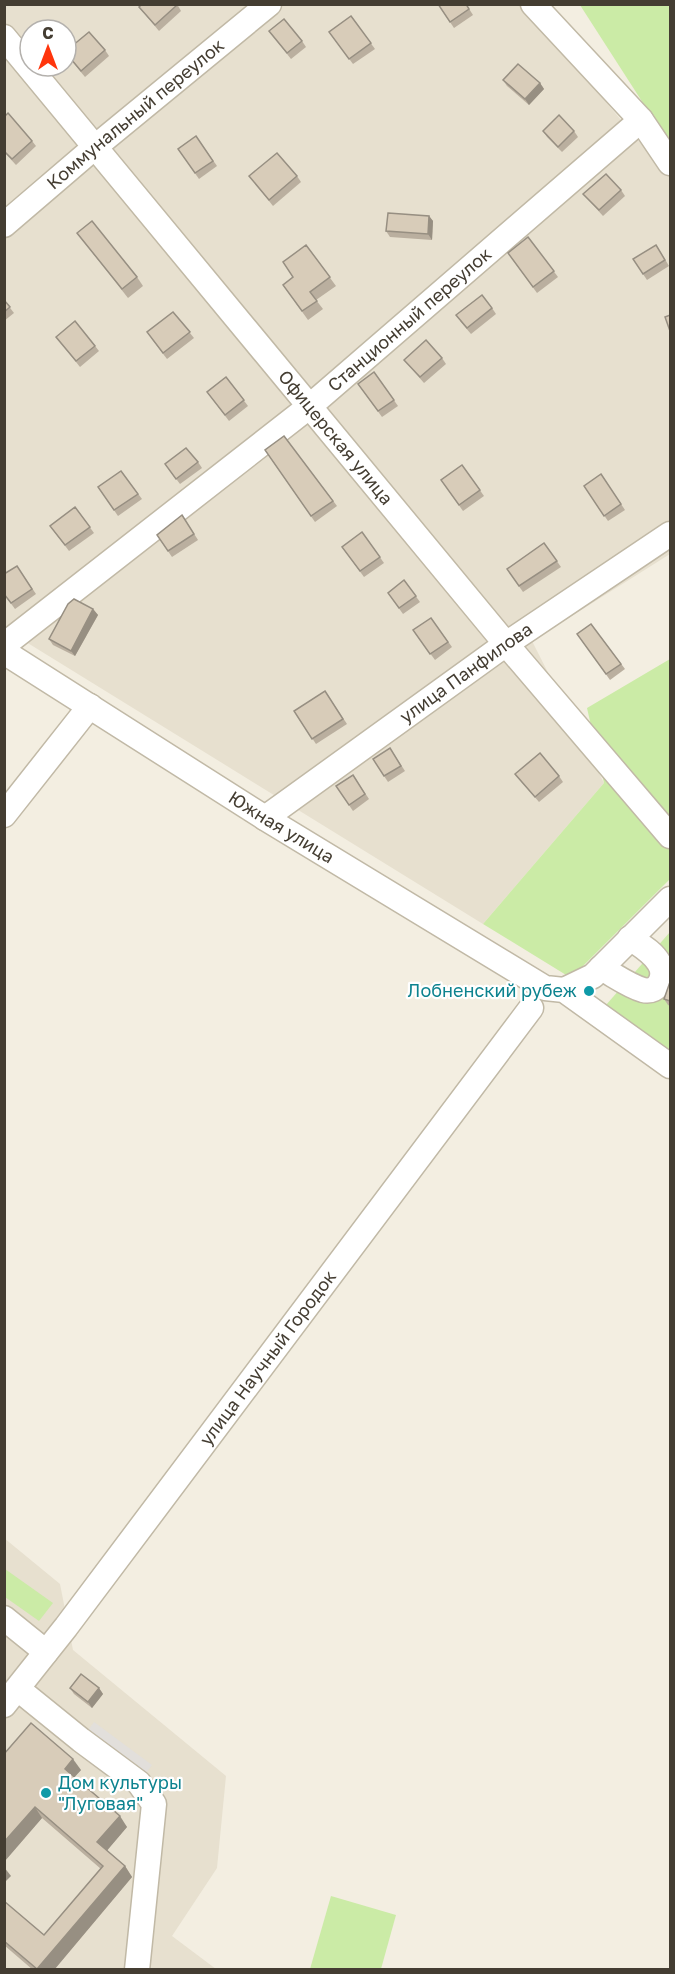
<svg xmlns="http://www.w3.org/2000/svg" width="675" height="1974" font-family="'Golos Text',sans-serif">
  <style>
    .residential { fill: #e7e0cf; fill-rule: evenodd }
    .green { fill: #cbeba6 }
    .parking { fill: #e2dfdb }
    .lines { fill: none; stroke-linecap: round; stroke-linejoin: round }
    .minor-casing { stroke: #c1b9a6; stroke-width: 27 }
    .minor { stroke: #fff; stroke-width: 24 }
    .wall { fill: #baaf9f }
    .shaded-wall { fill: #978f82 }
    .building { fill: #d8ccb9; stroke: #978f82; stroke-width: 1.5 }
    .culture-dot { fill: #0f9aa8; stroke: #fff; stroke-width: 2 }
    .labels { text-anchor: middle; stroke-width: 4.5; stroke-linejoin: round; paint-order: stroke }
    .street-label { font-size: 18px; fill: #443d32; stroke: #fff }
    .culture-label { font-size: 18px; fill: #0d838f; stroke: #fff; text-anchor: end }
  </style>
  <rect width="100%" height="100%" fill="#f3eee1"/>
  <g class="residential">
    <path d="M4,5H524L670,178V554L532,641L604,783L483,924L5,629ZM30,30H66V66H30Z"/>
    <polygon points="4,1538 60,1584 73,1650 226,1776 217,1868 172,1936 216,1969 5,1969"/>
  </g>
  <g class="green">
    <polygon points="580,5 670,5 670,145"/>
    <polygon points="670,659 670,879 571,978 483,924 604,783 587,708"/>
    <polygon points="670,932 670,1055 606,1005"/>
    <polygon points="5,1569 53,1603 39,1621 5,1597"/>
    <polygon points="331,1896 396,1915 381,1969 310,1969"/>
  </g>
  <polygon class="parking" points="94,1722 152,1765 139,1783 81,1740"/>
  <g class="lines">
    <g class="minor-casing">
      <g id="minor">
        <polyline points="533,4 641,120 670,163"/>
        <path id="s1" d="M4,37L506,644L670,836"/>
        <path id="s2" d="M4,225L95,147L269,4"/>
        <path id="s3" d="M4,645L310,406L641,120"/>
        <path id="s4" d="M4,652L265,818L545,988L564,990L670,1066"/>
        <polyline points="4,815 90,706"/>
        <path id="s5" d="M265,818L506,644L670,534"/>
        <path d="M601,968C614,975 629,986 643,990C659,994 667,975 659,963C653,952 640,945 630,938"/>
        <polyline points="564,990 593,976 670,899"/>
        <polyline points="4,1618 46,1652"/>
        <polyline points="18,1689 81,1740 139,1783 154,1804 137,1970"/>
        <path id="s6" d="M4,1705L66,1627L531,1008"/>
      </g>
    </g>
    <use href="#minor" class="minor"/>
  </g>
  <g class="wall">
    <polygon points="177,4 181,11 159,31 139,7"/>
    <polygon points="438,4 466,4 473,15 454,28"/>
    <polygon points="351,16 375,49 353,64 329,32"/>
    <polygon points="269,31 302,41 306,47 291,59"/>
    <polygon points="105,50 109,56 85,77 66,54"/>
    <polygon points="503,80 540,83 544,89 529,105 507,86"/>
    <polygon points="4,117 32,141 36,146 16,165 4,152"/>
    <polygon points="543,131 574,131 578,137 562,152 547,137"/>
    <polygon points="196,136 217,166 199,179 178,149"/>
    <polygon points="249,176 297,176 301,182 273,206"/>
    <polygon points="621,190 625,196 603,216 583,194"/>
    <polygon points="429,216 433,221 432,240 390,237 386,231"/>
    <polygon points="77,233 137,277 143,286 128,298"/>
    <polygon points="528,237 558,277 537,293 508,253"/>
    <polygon points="306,245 336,286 316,300 323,309 308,320 283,285 293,277"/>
    <polygon points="660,251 669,266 647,280 643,274"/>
    <polygon points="4,300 14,313 4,321"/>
    <polygon points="492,308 496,314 471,334 460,321"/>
    <polygon points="173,312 194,338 167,359 151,338"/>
    <polygon points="56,337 95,346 99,351 80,367"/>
    <polygon points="442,358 446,364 424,383 404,360"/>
    <polygon points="374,372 398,406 382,417 358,384"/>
    <polygon points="226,377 248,406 229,421 207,392"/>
    <polygon points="284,436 337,506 315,522 265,450"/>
    <polygon points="198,462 202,468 180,484 165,464"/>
    <polygon points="462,465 484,496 463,511 441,480"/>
    <polygon points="121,471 142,499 118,516 98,487"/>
    <polygon points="601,474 625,510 608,521 584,486"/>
    <polygon points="75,507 94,533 69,551 50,526"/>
    <polygon points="182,515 198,540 172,557 157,535"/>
    <polygon points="362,532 384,563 364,577 342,547"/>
    <polygon points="544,543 561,567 523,592 507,569"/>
    <polygon points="17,566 36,594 15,609 4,594"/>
    <polygon points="404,580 420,602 403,614 388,593"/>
    <polygon points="93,609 98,615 75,656 53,645 49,639"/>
    <polygon points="431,618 452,647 435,660 413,630"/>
    <polygon points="591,624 625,669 610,680 577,634"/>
    <polygon points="325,691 347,724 316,744 294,711"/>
    <polygon points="394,754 405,771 388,782 373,759"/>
    <polygon points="515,774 559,776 563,782 539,802"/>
    <polygon points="353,775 369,799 353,811 336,786"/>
    <polygon points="670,982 670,1006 668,1005 664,999"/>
    <polygon points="70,1688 99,1688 103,1694 92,1708 74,1694"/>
    <polygon points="4,1754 81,1770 74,1777 127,1827 107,1850 125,1866 132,1877 54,1970 33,1970 4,1945 4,1901 44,1935 101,1869 42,1818 4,1862"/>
  </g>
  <g class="shaded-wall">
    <polygon points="540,83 544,89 529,105 525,99"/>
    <polygon points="429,216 433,221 432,240 428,234"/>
    <polygon points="93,609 98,615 75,656 71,651"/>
    <polygon points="99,1688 103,1694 92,1708 88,1702"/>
    <polygon points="73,1759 81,1770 72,1780 65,1769"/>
    <polygon points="35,1807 42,1818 4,1862 4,1842"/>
    <polygon points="120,1816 127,1827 105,1853 97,1842"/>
    <polygon points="125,1866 132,1877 54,1970 38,1970 37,1969"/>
    <polygon points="4,1867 11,1876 4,1883"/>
  </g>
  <g class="building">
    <polygon points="142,4 177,4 177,5 155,25 139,7"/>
    <polygon points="438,4 466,4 469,9 450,22"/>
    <polygon points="351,16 371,43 349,59 329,32"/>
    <polygon points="284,19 302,41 287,53 269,31"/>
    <polygon points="89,32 105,50 81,71 66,53 66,51"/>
    <polygon points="518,64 540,83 525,99 503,80"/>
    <polygon points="8,113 32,141 12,159 4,151 4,117"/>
    <polygon points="559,115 574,131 558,147 543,131"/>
    <polygon points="196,136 213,161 195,173 178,149"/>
    <polygon points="277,153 297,176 269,200 249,176"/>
    <polygon points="606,174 621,190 599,210 583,194"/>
    <polygon points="388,213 429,216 428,234 386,231"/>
    <polygon points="92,221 137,277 122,289 77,233"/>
    <polygon points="528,237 554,271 533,287 508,253"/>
    <polygon points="306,245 330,277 310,292 317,301 302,311 283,285 293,277 283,262"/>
    <polygon points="656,245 665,260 643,274 633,259"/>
    <polygon points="482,295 492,308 467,328 456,315"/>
    <polygon points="4,300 10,307 4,312"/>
    <polygon points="173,312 190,332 163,353 147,332"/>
    <polygon points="670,315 670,331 665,317"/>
    <polygon points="75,321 95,346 76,361 56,337"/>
    <polygon points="426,340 442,358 420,377 404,360"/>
    <polygon points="374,372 394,400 378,411 358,384"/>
    <polygon points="226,377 244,400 225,415 207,392"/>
    <polygon points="284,436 333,501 311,516 265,450"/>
    <polygon points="186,448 198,462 176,479 165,464"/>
    <polygon points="462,465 480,490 459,505 441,480"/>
    <polygon points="121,471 138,494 114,510 98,487"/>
    <polygon points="601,474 621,504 604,516 584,486"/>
    <polygon points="75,507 90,527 65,545 50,526"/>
    <polygon points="182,515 194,534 168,551 157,535"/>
    <polygon points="362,532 380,557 360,571 342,547"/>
    <polygon points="544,543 557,561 519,586 507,569"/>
    <polygon points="17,566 32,589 11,603 4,594 4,574"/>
    <polygon points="404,580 416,596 399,608 388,593"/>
    <polygon points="74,599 93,609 71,651 49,639 68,604"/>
    <polygon points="431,618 448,642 430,654 413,630"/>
    <polygon points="591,624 621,664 606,674 577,634"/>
    <polygon points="325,691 343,719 312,739 294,711"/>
    <polygon points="390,748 401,766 384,776 373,759"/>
    <polygon points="540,753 559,776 535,797 515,774"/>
    <polygon points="353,775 365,794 349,805 336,786"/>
    <polygon points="670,982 670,1001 664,999"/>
    <polygon points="81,1674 99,1688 88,1702 70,1688"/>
    <polygon points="31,1723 73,1759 65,1769 120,1816 97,1842 125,1866 37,1969 4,1941 4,1901 44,1935 103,1866 35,1807 4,1842 4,1754"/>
  </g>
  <g class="culture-dot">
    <circle cx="589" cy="991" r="6"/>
    <circle cx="46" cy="1793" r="6"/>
  </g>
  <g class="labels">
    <g class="street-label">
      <text dy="6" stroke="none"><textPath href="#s2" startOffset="172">Коммунальный переулок</textPath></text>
      <text dy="6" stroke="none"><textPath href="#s3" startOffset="520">Станционный переулок</textPath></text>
      <text dy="6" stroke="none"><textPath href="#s1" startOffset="520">Офицерская улица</textPath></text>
      <text dy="6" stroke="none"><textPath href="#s5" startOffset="248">улица Панфилова</textPath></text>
      <text dy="6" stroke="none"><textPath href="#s4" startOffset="328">Южная улица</textPath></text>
      <text dy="6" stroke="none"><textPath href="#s6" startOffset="436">улица Научный Городок</textPath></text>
    </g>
    <g class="culture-label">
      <text x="577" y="997">Лобненский рубеж</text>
      <text x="58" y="1789" text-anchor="start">Дом культуры<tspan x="58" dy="21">"Луговая"</tspan></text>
    </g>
  </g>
  <rect width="675" height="1974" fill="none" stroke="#443d32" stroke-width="12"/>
  <g transform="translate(48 48)"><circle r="28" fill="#ffffff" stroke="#b4b1ad" stroke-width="1.5"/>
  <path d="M0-4.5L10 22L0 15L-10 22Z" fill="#ff350c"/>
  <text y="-9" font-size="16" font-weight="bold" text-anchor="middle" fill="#443d32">С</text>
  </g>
</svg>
